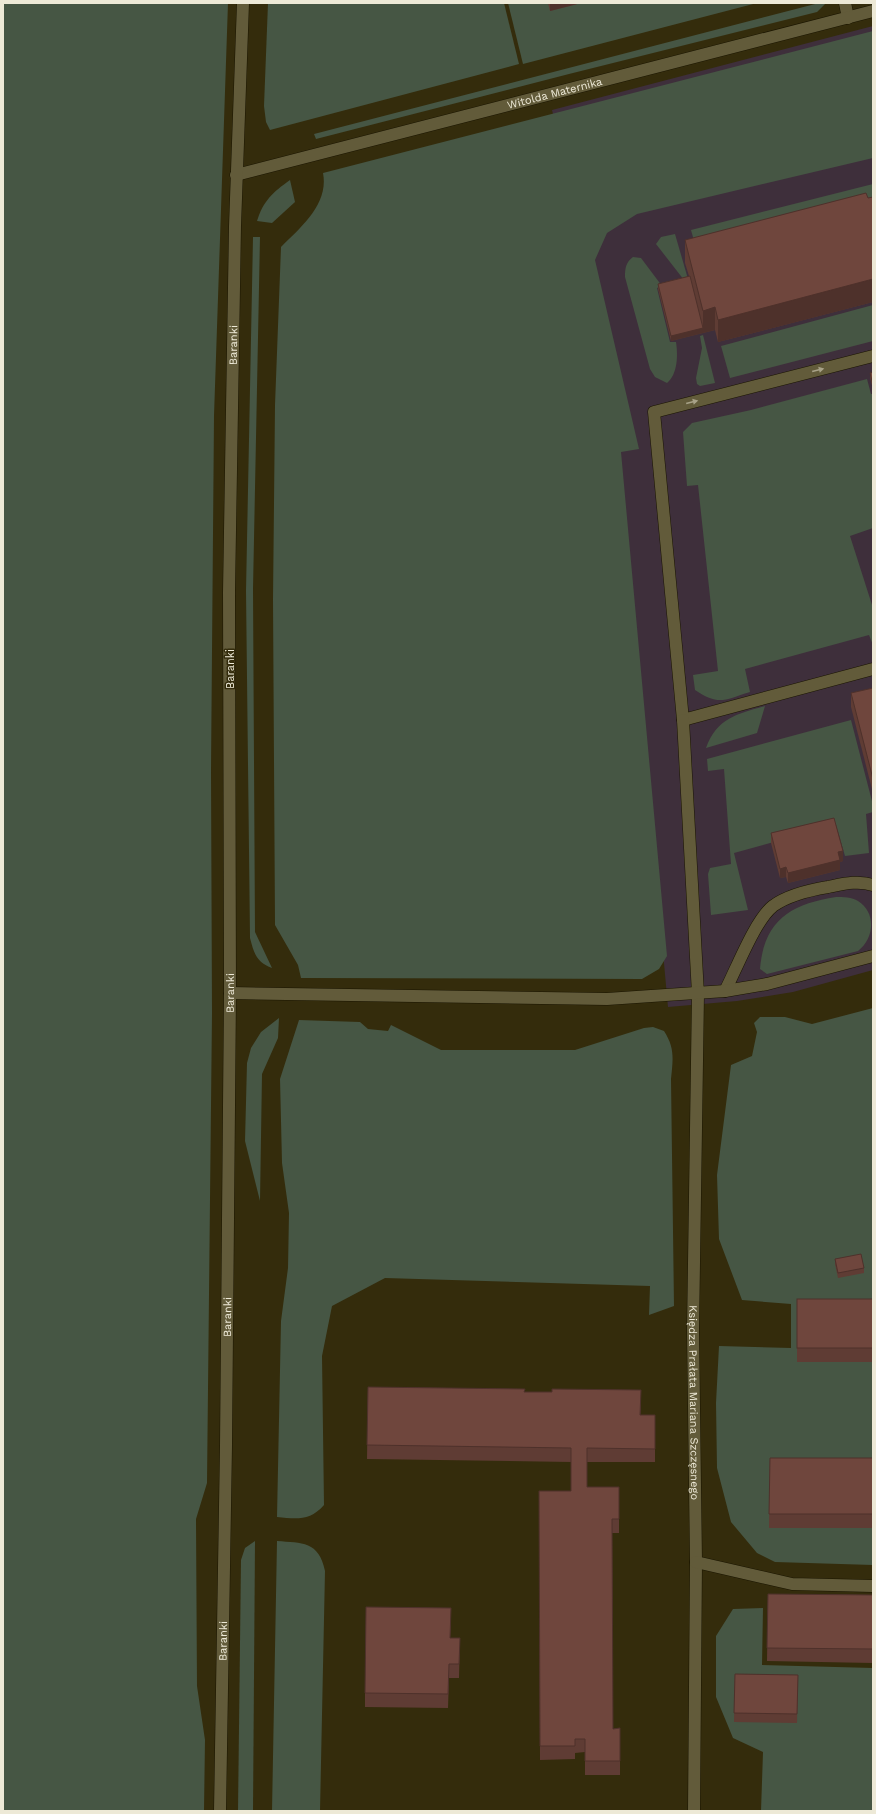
<svg xmlns="http://www.w3.org/2000/svg" width="876" height="1814" font-family="'Work Sans',sans-serif">
  <style>
    .medical { fill: #3e2f3b }
    .green { fill: #465644 }
    .lines { fill: none; stroke-linecap: round; stroke-linejoin: round }
    .minor-casing { stroke: #1a1500; stroke-width: 13 }
    .minor { stroke: #625b3a; stroke-width: 12 }
    .wall { fill: #5f3c34 }
    .shaded-wall { fill: #4e312b }
    .building { fill: #6f463d; stroke: #4e312b }
    .oneway { fill: #a8a288 }
    .labels { text-anchor: middle; stroke-width: 3; stroke-linejoin: round; paint-order: stroke }
    .street-label { font-size: 11px; fill: #ede9d7; stroke: #342c0c }
  </style>
  <rect width="100%" height="100%" fill="#342c0c"/>
  <polygon class="medical" points="873,26 873,970 793,992 737,1001 668,1007 607,338 552,110"/>
  <g class="green">
    <polygon points="3,3 228,3 214,416 211,771 212,1013 207,1483 196,1519 197,1686 205,1740 204,1811 3,1811"/>
    <polygon points="268,3 504,3 519,64 270,130 266,122 264,106"/>
    <polygon points="508,3 757,3 523,64"/>
    <polygon points="819,3 826,3 817,12 569,74 316,139 314,134"/>
    <path d="M873,31V158L637,214L607,233L595,260L639,449L621,452L667,956L659,969L642,979L301,978L298,965L275,925L273,600L275,405L281,247C301,227 329,204 323,173Z"/>
    <path d="M290,180L295,202L272,223L257,221C263,201 273,192 290,180Z"/>
    <polygon points="873,184 873,217 698,255 691,230"/>
    <polygon points="675,234 688,279 684,280 656,244 661,237"/>
    <path d="M253,237H260L253,589L255,932L272,968C256,962 254,953 250,938L246,591Z"/>
    <path d="M633,257L641,258L662,286L657,288L670,342H676C678,355 678,374 667,383L655,377L650,369L625,277C625,268 626,262 633,257Z"/>
    <polygon points="873,305 873,341 730,378 721,346"/>
    <polygon points="703,335 715,383 700,386 697,384 696,378 702,348 700,336"/>
    <path d="M867,379L871,394H873V528L850,536L873,608V645L869,635L745,669L750,692C724,700 719,706 695,690L693,675L718,671L698,485L687,486L683,432L692,423L751,410Z"/>
    <path d="M765,706L757,733L706,748C717,718 737,714 765,706Z"/>
    <polygon points="851,720 873,805 873,812 866,814 869,853 845,856 836,825 734,853 748,910 711,915 708,874 710,868 731,864 724,769 708,771 707,759"/>
    <path d="M836,897C843,897 852,897 858,901C876,912 875,938 858,951L767,974L760,969C764,920 791,904 836,897Z"/>
    <polygon points="873,1008 873,1565 775,1562 757,1553 731,1522 717,1468 716,1403 719,1346 791,1348 791,1304 742,1300 719,1239 717,1175 731,1065 752,1056 757,1032 754,1023 760,1017 785,1017 812,1024"/>
    <polygon points="279,1018 278,1038 262,1074 260,1201 245,1141 247,1063 251,1048 261,1032"/>
    <path d="M299,1020L360,1022L368,1029L388,1031L391,1025L441,1050H575L644,1028L653,1027L664,1031C675,1048 673,1059 671,1079L674,1306L649,1315L650,1286L385,1278L332,1306L322,1356L324,1505C310,1521 297,1519 277,1517L281,1321L288,1268L289,1213L282,1163L280,1079Z"/>
    <polygon points="255,1541 253,1811 238,1811 241,1560 245,1548"/>
    <path d="M277,1541C302,1543 319,1541 325,1571L320,1811H272Z"/>
    <polygon points="763,1608 762,1665 873,1668 873,1811 761,1811 763,1752 733,1738 716,1697 716,1636 733,1609"/>
  </g>
  <g class="lines">
    <g class="minor-casing">
      <g id="minor">
        <polyline points="845,3 848,18"/>
        <path id="s1" d="M236,175L873,11"/>
        <polyline points="873,356 654,412 683,720 873,669"/>
        <path id="s2" d="M683,720L698,994L693,1330L696,1562L694,1811"/>
        <path d="M725,991C736,970 755,920 773,906C788,895 810,890 828,887C843,884 858,880 873,885"/>
        <polyline points="230,993 607,999 725,991 767,984 873,956"/>
        <polyline points="696,1562 792,1584 873,1586"/>
        <path id="s3" d="M220,1811L226,1446L230,993L229,592L235,226L243,3"/>
      </g>
    </g>
    <use href="#minor" class="minor"/>
  </g>
  <g class="wall">
    <polygon points="548,3 581,3 550,11"/>
    <polygon points="873,197 873,302 718,342 715,330 671,341 658,289 658,284 689,276 685,263 685,240"/>
    <polygon points="873,372 873,389 870,378 870,373"/>
    <polygon points="873,688 873,793 851,707 851,693"/>
    <polygon points="771,833 843,861 840,862 840,870 788,883 786,877 780,878 771,843"/>
    <polygon points="835,1259 864,1268 864,1273 838,1278 835,1264"/>
    <rect x="797" y="1299" width="76" height="63"/>
    <polygon points="368,1387 525,1392 641,1404 640,1415 655,1415 655,1462 587,1462 587,1487 619,1487 619,1533 612,1533 613,1729 620,1728 620,1775 585,1775 585,1752 575,1753 575,1759 540,1760 539,1491 571,1491 571,1462 367,1459"/>
    <polygon points="770,1458 873,1458 873,1528 769,1528"/>
    <polygon points="768,1594 873,1595 873,1663 767,1661"/>
    <polygon points="451,1622 450,1638 460,1638 459,1678 449,1678 448,1708 365,1707 365,1693"/>
    <polygon points="735,1674 798,1675 797,1723 734,1722"/>
  </g>
  <g class="shaded-wall">
    <polygon points="550,3 581,3 550,11"/>
    <polygon points="873,279 873,302 718,342 718,320"/>
    <polygon points="715,307 715,330 671,341 671,336 703,328 703,311"/>
    <polygon points="843,851 843,861 840,862 840,870 788,883 788,873 838,852"/>
    <polygon points="786,867 786,877 780,878 780,869"/>
    <polygon points="641,1390 641,1404 640,1429 640,1415"/>
  </g>
  <g class="building">
    <polygon points="866,193 868,198 873,197 873,279 718,320 715,307 703,311 685,240"/>
    <polygon points="690,276 703,328 671,336 658,284"/>
    <polygon points="873,372 873,385 870,373"/>
    <polygon points="873,688 873,779 851,693"/>
    <polygon points="834,818 843,851 838,852 840,860 788,873 786,867 780,869 771,833"/>
    <polygon points="861,1254 864,1268 838,1273 835,1259"/>
    <rect x="797" y="1299" width="76" height="49"/>
    <polygon points="368,1387 525,1389 524,1392 552,1392 552,1389 641,1390 640,1415 655,1415 655,1449 587,1448 587,1487 619,1487 619,1519 612,1519 613,1729 620,1728 620,1761 585,1761 585,1739 575,1739 575,1746 540,1746 539,1491 571,1491 571,1448 367,1445"/>
    <polygon points="770,1458 873,1458 873,1514 769,1514"/>
    <polygon points="768,1594 873,1595 873,1649 767,1648"/>
    <polygon points="366,1607 451,1608 450,1638 460,1638 459,1664 449,1664 448,1694 365,1693"/>
    <polygon points="735,1674 798,1675 797,1714 734,1713"/>
  </g>
  <defs><path id="oneway-solid" d="M-6-.8H1V-3.2L6.5 0L1 3.2V.8H-6Z"/></defs>
  <g class="oneway">
    <use href="#oneway-solid" transform="translate(818 370) rotate(-14)"/>
    <use href="#oneway-solid" transform="translate(692 402) rotate(-14)"/>
  </g>
  <g class="labels">
    <g class="street-label">
      <text dy="4" stroke="none"><textPath href="#s1" startOffset="329">Witolda Maternika</textPath></text>
      <text dy="4" stroke="none"><textPath href="#s3" startOffset="1466">Baranki</textPath></text>
      <text transform="translate(230 669) rotate(-90)" y="4">Baranki</text>
      <text dy="4" stroke="none"><textPath href="#s3" startOffset="818">Baranki</textPath></text>
      <text dy="4" stroke="none"><textPath href="#s3" startOffset="494">Baranki</textPath></text>
      <text dy="4" stroke="none"><textPath href="#s2" startOffset="683">Księdza Prałata Mariana Szczęsnego</textPath></text>
      <text dy="4" stroke="none"><textPath href="#s3" startOffset="170">Baranki</textPath></text>
    </g>
  </g>
  <rect width="876" height="1814" fill="none" stroke="#ede9d7" stroke-width="8"/>
</svg>
